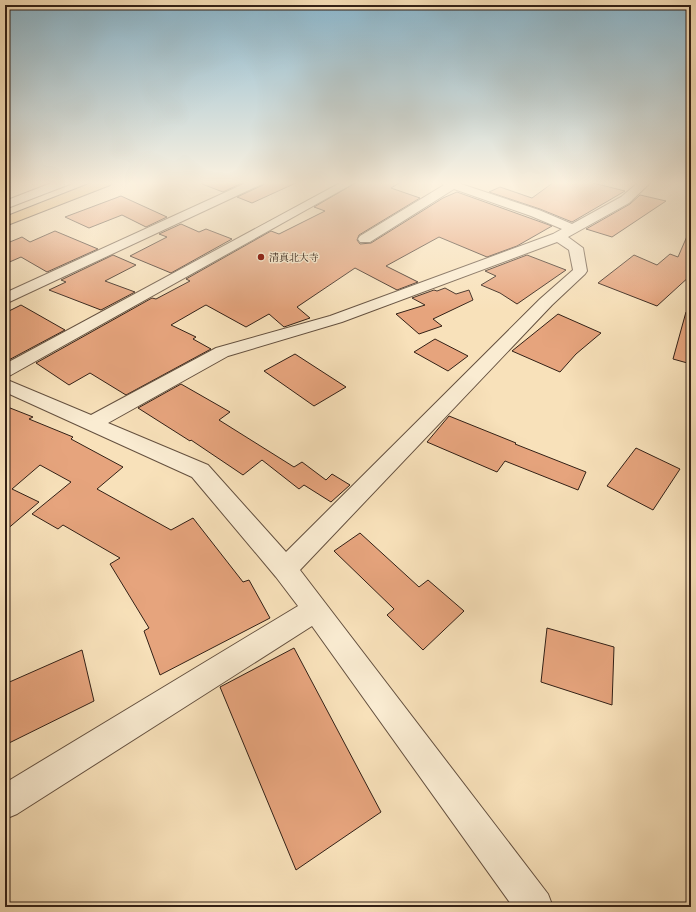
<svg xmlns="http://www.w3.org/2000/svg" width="696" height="912" font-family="'Gentium Book Plus','Noto Serif SC',serif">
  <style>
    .building { fill: #e6a47d; stroke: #322016 }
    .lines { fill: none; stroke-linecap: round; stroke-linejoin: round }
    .minor-casing { stroke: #64503f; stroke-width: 2 }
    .trunk-casing { stroke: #322016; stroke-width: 2 }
    .minor { fill: #faecd2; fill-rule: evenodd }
    .trunk { fill: #ecc07d; fill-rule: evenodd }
    .poi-dot { fill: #8f2418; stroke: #faecd2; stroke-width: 1.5 }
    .labels { text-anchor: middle; stroke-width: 3; stroke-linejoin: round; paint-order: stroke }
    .far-poi-label { font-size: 10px; fill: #322016; stroke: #faecd2; text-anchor: start }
  </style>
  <rect width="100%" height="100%" fill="#f8e1ba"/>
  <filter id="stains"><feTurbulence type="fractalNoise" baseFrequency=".005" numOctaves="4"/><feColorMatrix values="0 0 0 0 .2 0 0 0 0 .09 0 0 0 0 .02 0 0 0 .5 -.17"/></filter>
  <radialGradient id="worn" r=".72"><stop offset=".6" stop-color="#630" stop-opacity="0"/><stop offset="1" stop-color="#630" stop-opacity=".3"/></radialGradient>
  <g class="building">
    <polygon points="202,182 244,182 223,192 202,184"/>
    <polygon points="264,182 298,182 252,203 237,197 263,185"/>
    <polygon points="357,182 401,182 391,188 420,198 359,235 357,240 360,244 371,243 443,198 457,192 552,226 517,246 487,257 439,237 386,266 418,282 397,290 355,268 297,307 310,318 284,327 269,314 246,327 206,305 204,306 171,325 196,337 193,339 211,349 126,395 90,373 69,385 36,363 152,298 156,299 190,281 186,279 271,231 279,234 325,211 314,207"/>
    <polygon points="554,182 589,182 625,191 572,222 540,209 489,192 500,187 532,198"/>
    <polygon points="640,195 666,201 612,237 586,229 630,204"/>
    <polygon points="121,196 167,217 146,227 122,215 89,228 65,217"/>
    <polygon points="181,224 199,232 206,229 232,239 171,273 130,256 167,237 159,234"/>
    <polygon points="691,227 691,275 657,306 598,283 634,255 657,265 670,254 678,257"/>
    <polygon points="55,231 98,249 47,272 21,257 5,264 5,244 22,237 30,242"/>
    <polygon points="113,255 136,265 105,281 135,292 101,310 49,290 66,282 61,280"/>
    <polygon points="527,255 566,270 517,304 500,293 481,285 496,276 485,271"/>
    <polygon points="445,288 456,294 469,290 473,300 433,319 442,326 419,334 396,314 425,305 412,298 434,290 437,291"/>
    <polygon points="21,305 65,330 5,362 5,313"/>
    <polygon points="686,312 691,313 691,364 673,359"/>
    <polygon points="558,314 601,333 576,354 560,372 512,351"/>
    <polygon points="435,339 468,356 448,371 414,352"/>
    <polygon points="295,354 346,387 314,406 264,371"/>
    <polygon points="181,384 230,412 219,420 294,467 302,462 326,480 332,474 350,485 331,502 304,485 299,489 262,460 243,475 191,440 190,441 138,408"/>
    <polygon points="5,406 33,417 29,419 73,437 71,439 123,467 97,489 171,530 193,518 243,582 249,580 270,618 160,675 144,631 149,628 110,564 120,558 63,525 58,529 32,514 71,482 40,465 12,489 39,502 5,531"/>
    <polygon points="449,416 516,443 515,444 586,472 578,490 505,461 497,472 427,442"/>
    <polygon points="636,448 680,469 653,510 607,486"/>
    <polygon points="360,533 419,587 428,580 464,611 423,650 387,615 394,609 334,551"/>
    <polygon points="547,628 614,647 612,705 541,682"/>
    <polygon points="294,648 381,812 296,870 220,687"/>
    <polygon points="82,650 94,701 5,745 5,684"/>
  </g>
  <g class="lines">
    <g class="minor-casing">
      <g id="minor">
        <polygon points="54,182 71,182 70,184 5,209 5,201"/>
        <polygon points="248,182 263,182 262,184 5,304 5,293"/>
        <polygon points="342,182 356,182 11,375 5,377 5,364"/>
        <path d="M440,182H462L461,184L539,210L572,224L621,197L639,182H651L629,203L568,237L583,248L587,271L585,274L552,305L300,570L548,894L553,907H513L312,626L17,814L5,819V783L298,606L276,577L192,477L5,392V379L91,415L216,348L330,316L553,234L562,229L531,216L454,189L370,242H360L358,239L360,236L444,185ZM557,242L569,250L573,270L540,299L286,552L208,465L108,423L228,356L342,322Z"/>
      </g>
    </g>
    <g class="trunk-casing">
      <polygon id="trunk" points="94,182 112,182 110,185 5,226 5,217"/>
    </g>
    <use href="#minor" class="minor"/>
    <use href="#trunk" class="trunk"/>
  </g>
  <linearGradient id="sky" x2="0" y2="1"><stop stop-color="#8ab8d0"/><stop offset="0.59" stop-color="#fcf2e0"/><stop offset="1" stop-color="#fcf2e0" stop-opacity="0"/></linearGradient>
  <rect width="696" height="310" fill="url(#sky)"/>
  <circle class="poi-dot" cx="261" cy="257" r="4"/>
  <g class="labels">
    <g class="far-poi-label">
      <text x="269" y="261">清真北大寺</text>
    </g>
  </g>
  <rect width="696" height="912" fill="none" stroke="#f8e1ba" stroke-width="20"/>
  <rect x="6" y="6" width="684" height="900" fill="none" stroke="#322016" stroke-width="2"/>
  <rect x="10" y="10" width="676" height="892" fill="none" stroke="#322016"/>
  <rect width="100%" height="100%" filter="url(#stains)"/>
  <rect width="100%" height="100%" fill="url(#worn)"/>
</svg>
